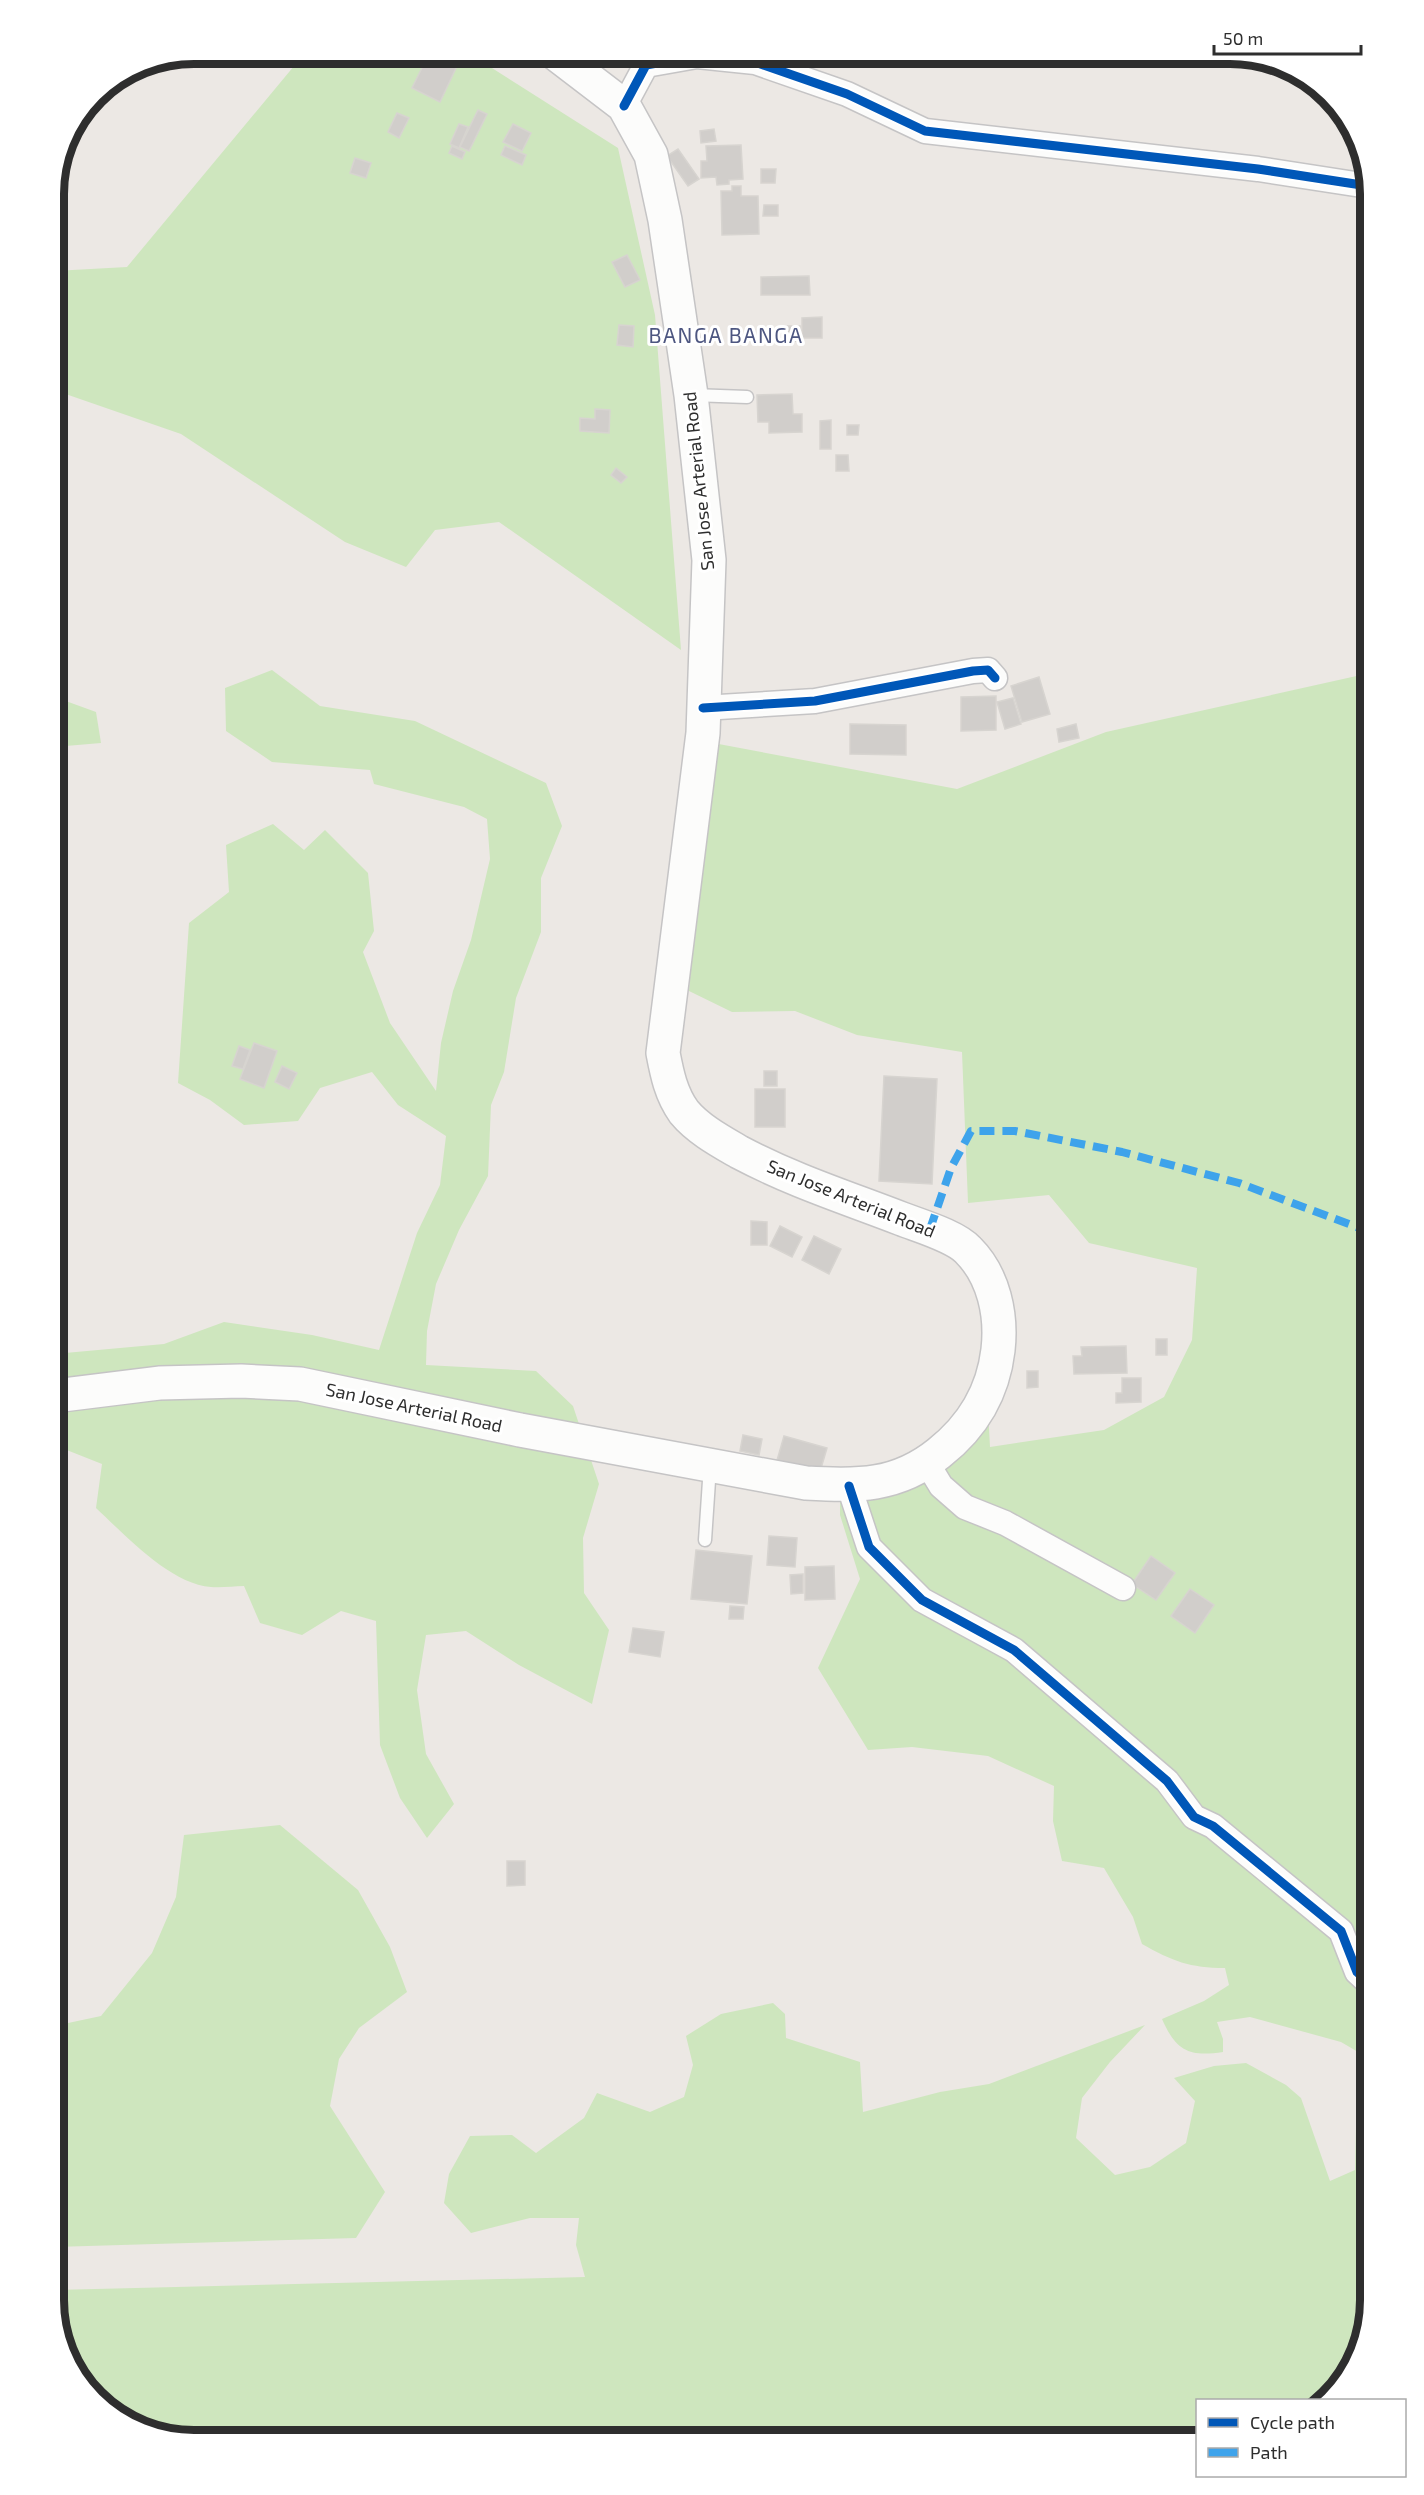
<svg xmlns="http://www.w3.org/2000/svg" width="1424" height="2495" font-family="'Exo 2',sans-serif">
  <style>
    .green { fill: #cee6be }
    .building { fill: #d1cecb; stroke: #d7d4d0; stroke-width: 1.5 }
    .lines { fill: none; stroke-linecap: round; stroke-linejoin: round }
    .lane-casing { stroke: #c5c4c5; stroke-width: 15 }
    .street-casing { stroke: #c5c4c5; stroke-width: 27 }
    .secondary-casing { stroke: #c5c4c5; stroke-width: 36 }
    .lane { stroke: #fcfcfb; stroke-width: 12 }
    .street { stroke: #fcfcfb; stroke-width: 24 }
    .secondary { stroke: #fcfcfb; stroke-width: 33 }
    .quiet { stroke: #3ea3eb; stroke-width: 8; stroke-dasharray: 15 8; stroke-linecap: butt }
    .cycleway-casing { stroke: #fff; stroke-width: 13 }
    .cycleway { stroke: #0057b8; stroke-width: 9 }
    .labels { text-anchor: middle; stroke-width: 6; stroke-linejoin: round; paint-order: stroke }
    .street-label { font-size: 18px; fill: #2e2e2e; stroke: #fff }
    .quarter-label { font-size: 21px; letter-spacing: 1.5px; fill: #4d5680; stroke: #fff }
    .rim { fill: none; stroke: #2e2e2e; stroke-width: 8 }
  </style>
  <rect width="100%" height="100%" fill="#ece8e4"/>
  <g class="green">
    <polygon points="304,54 470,54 618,148 655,315 681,650 499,522 435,530 406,567 345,542 181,434 54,390 54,271 127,267"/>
    <path d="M272,670L320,706L415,721L546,783L562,826L541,878V932L516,998L504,1072L491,1105L488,1176L459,1230L436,1284L427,1331L426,1365L536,1371L573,1406L599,1484L583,1538L584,1593L609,1630L592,1704L519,1665L466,1631L426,1635L417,1690L426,1754L454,1804L427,1838L400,1798L380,1745L376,1621L341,1611L302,1635L260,1623L244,1586C233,1586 222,1588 211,1587C170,1584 125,1535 96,1508L102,1464L54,1445V1354L164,1344L224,1322L312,1335L379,1350L417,1233L440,1185L446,1136L398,1105L372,1072L320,1088L298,1121L244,1125L210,1100L178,1083L189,923L229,892L226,845L273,824L304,850L325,830L368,873L374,931L363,952L390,1023L436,1091L441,1043L453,991L471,940L490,859L487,819L464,807L374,784L370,770L272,762L226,731L225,688Z"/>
    <path d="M1370,673V2059L1341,2042L1250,2017L1217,2022L1223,2039V2052C1189,2057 1176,2051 1162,2019L1204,2001L1229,1985L1225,1968C1190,1968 1172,1961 1142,1944L1133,1917L1104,1868L1062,1861L1053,1821L1054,1786L988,1756L912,1747L868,1750L818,1668L860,1579L840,1515V1485L891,1481L987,1391L990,1447L1104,1430L1164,1397L1192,1340L1197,1268L1089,1243L1049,1195L968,1203L962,1052L857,1035L795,1011L732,1012L689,991L708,742L957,789L1106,732Z"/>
    <polygon points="63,700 96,712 101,743 54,747 54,704"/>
    <polygon points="280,1825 358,1890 390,1947 407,1992 359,2028 339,2059 330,2106 385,2192 356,2238 54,2247 54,2026 101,2016 152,1953 176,1897 184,1835"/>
    <polygon points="773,2003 785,2014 786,2038 860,2062 863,2112 940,2092 989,2084 1145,2025 1110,2062 1082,2098 1076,2138 1115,2175 1150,2167 1186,2143 1195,2101 1174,2078 1214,2066 1246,2063 1286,2085 1301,2098 1330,2181 1355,2170 1356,2127 1370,2090 1370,2243 1362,2260 1370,2260 1370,2301 1347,2378 1321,2400 1198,2400 1197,2441 185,2441 116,2417 68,2363 54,2301 54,2290 585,2277 576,2245 579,2218 530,2218 471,2233 444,2203 449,2174 470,2136 512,2135 536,2153 584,2118 597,2093 650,2112 684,2097 693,2065 686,2036 721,2014"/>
  </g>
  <g class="building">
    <polygon points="429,54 456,68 440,102 412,88"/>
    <polygon points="441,54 462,54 457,63"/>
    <polygon points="478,110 487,114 469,151 460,147"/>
    <polygon points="397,113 409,118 399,138 388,132"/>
    <polygon points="459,124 468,127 459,148 450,144"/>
    <polygon points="513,124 531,133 522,151 503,142"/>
    <polygon points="714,129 716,141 701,143 700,131"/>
    <polygon points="741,145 743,179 729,180 729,184 717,185 716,177 701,178 701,161 707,161 706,146"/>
    <polygon points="452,146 465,152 462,159 449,153"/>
    <polygon points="505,146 526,155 522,165 501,155"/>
    <polygon points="678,149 699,179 688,186 667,156"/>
    <polygon points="355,158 371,163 366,178 350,173"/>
    <polygon points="761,169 776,169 775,183 761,183"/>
    <polygon points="732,186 741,186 741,196 758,196 759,234 722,235 721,191 732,191"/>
    <polygon points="764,205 778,205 778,216 763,216"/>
    <polygon points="627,255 640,280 625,287 612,262"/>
    <polygon points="809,276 810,295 761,295 761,277"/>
    <polygon points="822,317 822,338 802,338 802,318"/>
    <polygon points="619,325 634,326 633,347 617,345"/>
    <polygon points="787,326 800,326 800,341 788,342"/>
    <polygon points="792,394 793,414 802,414 802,432 769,433 769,422 758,422 757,395"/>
    <polygon points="595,409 610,410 609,433 580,431 580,418 595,419"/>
    <polygon points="831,420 831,449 820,449 820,421"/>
    <polygon points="847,425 859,425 858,435 847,435"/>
    <polygon points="836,455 848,455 849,471 836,471"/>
    <polygon points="616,468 627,477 621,483 611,475"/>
    <polygon points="1039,677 1050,714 1022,722 1011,686"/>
    <polygon points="996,696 996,730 961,731 961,697"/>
    <polygon points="1013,698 1021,724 1005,729 997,702"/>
    <polygon points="850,724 906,725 906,755 850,754"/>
    <polygon points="1076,724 1079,738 1059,742 1057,729"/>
    <polygon points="254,1043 277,1051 264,1088 240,1079"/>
    <polygon points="239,1046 250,1050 243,1069 232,1066"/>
    <polygon points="282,1066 297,1073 289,1089 275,1082"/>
    <rect x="764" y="1071" width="13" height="15"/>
    <polygon points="884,1076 937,1079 932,1184 879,1181"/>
    <rect x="755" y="1089" width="30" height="38"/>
    <polygon points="751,1221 767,1222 767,1245 751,1245"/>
    <polygon points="780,1226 802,1237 792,1257 770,1246"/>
    <polygon points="814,1236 841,1249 829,1274 802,1260"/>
    <rect x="1156" y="1339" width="11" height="16"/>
    <polygon points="1126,1346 1127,1373 1074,1374 1073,1356 1082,1356 1081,1347"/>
    <polygon points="1027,1371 1038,1371 1038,1387 1027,1388"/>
    <polygon points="1122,1378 1141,1378 1141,1402 1116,1403 1116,1393 1122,1393"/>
    <polygon points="743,1435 762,1439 759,1455 740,1451"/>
    <polygon points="784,1436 827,1448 819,1475 776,1464"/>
    <polygon points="769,1536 797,1538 795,1567 767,1565"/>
    <polygon points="696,1550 752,1556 747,1604 691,1599"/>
    <polygon points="1151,1556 1175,1573 1156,1600 1132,1584"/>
    <polygon points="834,1566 835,1599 805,1600 805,1567"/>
    <polygon points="803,1574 803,1593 791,1594 790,1575"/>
    <polygon points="1190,1589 1214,1605 1195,1633 1171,1616"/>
    <polygon points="730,1606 744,1607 743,1619 729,1619"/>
    <polygon points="633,1628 664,1632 660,1657 629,1652"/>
    <polygon points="507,1861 525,1861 525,1885 507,1886"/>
  </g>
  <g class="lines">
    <g class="lane-casing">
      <g id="lane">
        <polyline points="692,395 747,397"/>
        <polyline points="705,1540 710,1466"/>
      </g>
    </g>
    <g class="street-casing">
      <g id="street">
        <polyline points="624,106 646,65 697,56 755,62 847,94 925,131 1258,169 1368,186"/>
        <polyline points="703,708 815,701 973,671 988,670 995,678"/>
        <polyline points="927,1463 941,1486 965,1507 1005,1523 1123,1588"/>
        <polyline points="849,1486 869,1547 922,1600 1014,1650 1167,1781 1194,1817 1213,1826 1341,1931 1357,1972 1370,1984"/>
      </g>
    </g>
    <g class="secondary-casing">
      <path id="secondary" d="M54,1396L159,1383L241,1381L300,1384L520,1430L806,1483C857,1486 897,1487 939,1453C972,1427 993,1393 998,1350C1002,1315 994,1276 968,1250C955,1236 920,1226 902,1219C845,1197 794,1181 739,1152C720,1141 698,1129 684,1112C671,1094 667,1074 663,1053L703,733L709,560L691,395L665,220L651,155L624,106L556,54"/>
    </g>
    <use href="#lane" class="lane"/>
    <use href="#street" class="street"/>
    <use href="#secondary" class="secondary"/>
    <polyline class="quiet" points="930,1229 951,1168 971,1131 1015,1131 1122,1152 1239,1183 1370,1232"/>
    <g class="cycleway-casing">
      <g id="cycleway">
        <polyline points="624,106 646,65 697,56 755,62 847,94 925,131 1258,169 1368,186"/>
        <polyline points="703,708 815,701 973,671 988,670 995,678"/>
        <polyline points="849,1486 869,1547 922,1600 1014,1650 1167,1781 1194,1817 1213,1826 1341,1931 1357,1972 1370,1984"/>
      </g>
    </g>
    <use href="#cycleway" class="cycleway"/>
  </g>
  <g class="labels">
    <g class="street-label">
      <text transform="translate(699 481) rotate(-96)" y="6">San Jose Arterial Road</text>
      <text transform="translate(851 1199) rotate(22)" y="6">San Jose Arterial Road</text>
      <text transform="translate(414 1408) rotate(12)" y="6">San Jose Arterial Road</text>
    </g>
    <g class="quarter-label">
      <text x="726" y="343">BANGA BANGA</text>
    </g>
  </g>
  <path d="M0 0H1424V2495H0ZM194 64H1230A130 130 0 0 1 1360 194V2300A130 130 0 0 1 1230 2430H194A130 130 0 0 1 64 2300V194A130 130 0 0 1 194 64Z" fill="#fff" fill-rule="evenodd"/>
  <path class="rim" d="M194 64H1230A130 130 0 0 1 1360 194V2300A130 130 0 0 1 1230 2430H194A130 130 0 0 1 64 2300V194A130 130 0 0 1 194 64Z"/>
  <rect x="1196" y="2399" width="210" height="78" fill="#ffffff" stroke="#ababab" stroke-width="1.5"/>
  <rect x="1208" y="2418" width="30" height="9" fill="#0057b8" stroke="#ababab" stroke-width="1.5"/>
  <text x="1250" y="2429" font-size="18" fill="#2e2e2e">Cycle path</text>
  <rect x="1208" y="2448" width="30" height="9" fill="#3ea3eb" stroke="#ababab" stroke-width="1.5"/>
  <text x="1250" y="2459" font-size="18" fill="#2e2e2e">Path</text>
  <path d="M1214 45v9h147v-9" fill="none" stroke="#2e2e2e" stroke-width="3"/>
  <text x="1223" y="45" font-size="18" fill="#2e2e2e" stroke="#ffffff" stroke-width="4.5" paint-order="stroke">50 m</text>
</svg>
